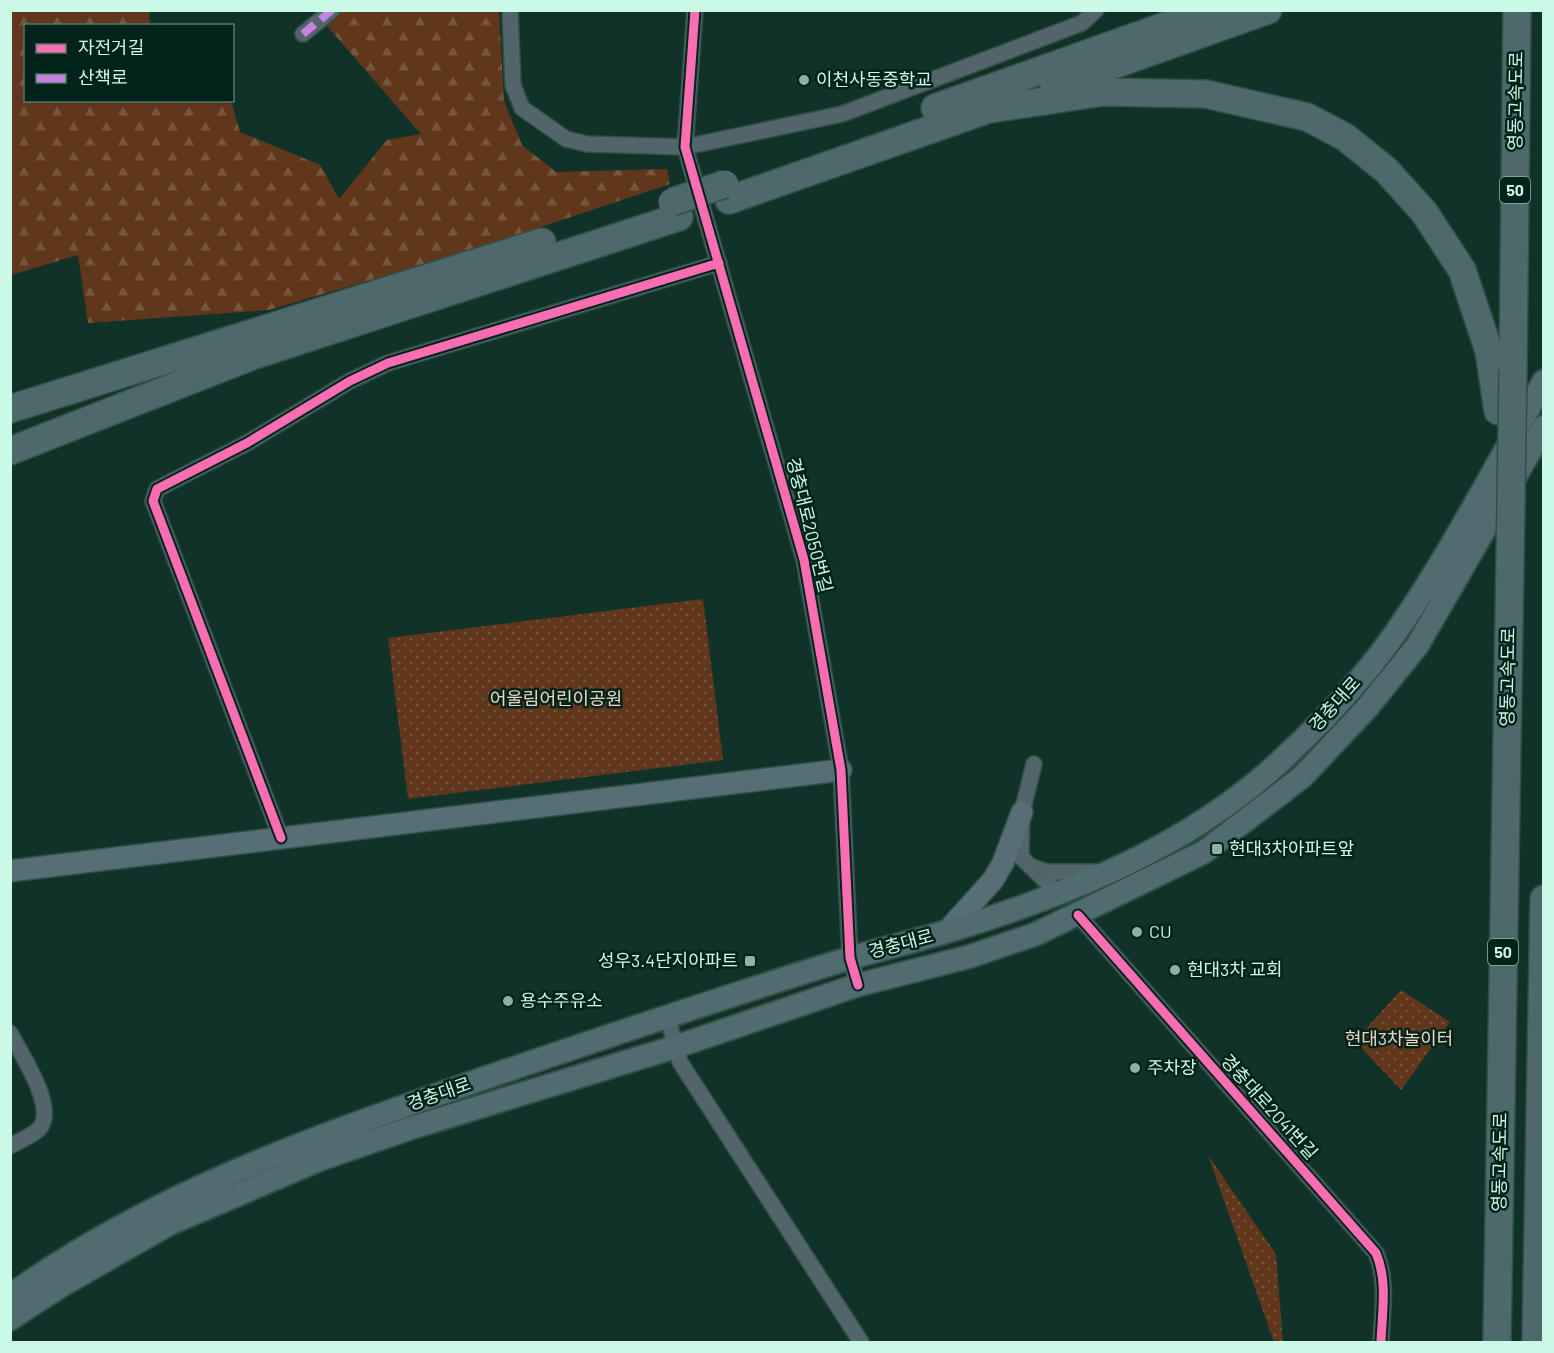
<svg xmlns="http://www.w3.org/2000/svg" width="1554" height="1353" font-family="Barlow,'Noto Sans KR',sans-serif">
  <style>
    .grass { fill: url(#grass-dots) }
    .forest { fill: url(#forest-firs) }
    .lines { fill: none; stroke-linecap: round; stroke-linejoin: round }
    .street-casing { stroke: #314f46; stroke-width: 18 }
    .secondary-casing { stroke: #314f46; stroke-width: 24 }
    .primary-casing { stroke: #314f46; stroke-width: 26 }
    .highway-casing { stroke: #314f46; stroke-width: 30 }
    .street { stroke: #52656a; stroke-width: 15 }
    .secondary { stroke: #586e76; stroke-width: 21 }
    .primary { stroke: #516c71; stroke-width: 22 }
    .highway { stroke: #4e696c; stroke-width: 27 }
    .highway-bridge-casing { stroke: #314f46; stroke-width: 30; stroke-linecap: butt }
    .highway-bridge { stroke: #4e696c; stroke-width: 27 }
    .quiet { stroke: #c483df; stroke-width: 8; stroke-dasharray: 15 8; stroke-linecap: butt }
    .cycleway-casing { stroke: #022319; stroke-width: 13 }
    .cycleway { stroke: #f96db3; stroke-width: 9 }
    .poi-dot { fill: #8ab3a4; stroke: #022319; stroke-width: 2 }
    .labels { text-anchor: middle; stroke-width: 5; stroke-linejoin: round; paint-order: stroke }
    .shield { fill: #022319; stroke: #8fb9a9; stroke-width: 1.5 }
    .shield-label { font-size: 16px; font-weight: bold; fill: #cbf9e7 }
    .poi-label { font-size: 18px; fill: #cbf9e7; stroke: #022319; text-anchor: start }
    .street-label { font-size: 18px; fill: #cbf9e7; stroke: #022319 }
    .park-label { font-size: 18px; fill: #edd4c7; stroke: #022319 }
  </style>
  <defs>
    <pattern id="grass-dots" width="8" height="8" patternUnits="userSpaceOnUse" patternTransform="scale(1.5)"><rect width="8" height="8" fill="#60371a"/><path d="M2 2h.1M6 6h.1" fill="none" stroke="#75553b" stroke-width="1.8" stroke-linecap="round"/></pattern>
    <pattern id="forest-firs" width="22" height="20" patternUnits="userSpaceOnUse" patternTransform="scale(1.5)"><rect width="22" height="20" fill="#60371a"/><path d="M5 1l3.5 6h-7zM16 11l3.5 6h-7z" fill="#75553b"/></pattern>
  </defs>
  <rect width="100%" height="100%" fill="#113229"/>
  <g class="grass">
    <polygon points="703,599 723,760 408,799 388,638"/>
    <polygon points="1401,990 1450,1022 1401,1090 1355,1041"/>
    <polygon points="1208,1155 1276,1254 1283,1342 1274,1342"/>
  </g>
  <polygon class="forest" points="11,11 149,11 150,25 26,26 26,100 231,101 240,132 320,165 339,199 387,140 421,134 314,11 499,11 504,101 522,145 556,172 667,169 670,184 472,250 269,310 88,323 78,255 11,275"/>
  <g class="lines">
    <g class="street-casing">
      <g id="street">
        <polyline points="510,10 513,85 522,108 566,139 587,144 685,147 842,114 1082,23 1096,10"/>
        <polyline points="695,10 685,147 804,560 841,770 850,958 858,985"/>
        <polyline points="303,34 332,10"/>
        <polyline points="1034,764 1022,812 1021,857 1059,894"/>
        <polyline points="281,838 153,501 157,489 247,443 350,381 388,363 719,263"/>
        <polyline points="1030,866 1047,872 1103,872"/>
        <path d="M1078,915L1376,1253C1388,1281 1382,1313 1381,1342"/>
        <polyline points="667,1015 680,1062 861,1342"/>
        <path d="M10,1033C21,1054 58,1109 39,1129C32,1136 19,1141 10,1146"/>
      </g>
    </g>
    <g class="secondary-casing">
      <g id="secondary">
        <polyline points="10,871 841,770"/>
        <polyline points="947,931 993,880 1003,863 1022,812"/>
      </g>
    </g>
    <g class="primary-casing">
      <g id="primary">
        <path d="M10,1296C152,1193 318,1136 482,1079C602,1038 723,997 844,960C880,949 916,941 952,930C1072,893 1195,844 1287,755C1329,716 1371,670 1403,622C1455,545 1498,462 1544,381"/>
        <polyline points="10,1319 59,1287 169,1224 321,1159 414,1127 675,1047 858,985 968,957 1036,934 1204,852 1302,777 1366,709 1417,646 1544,427"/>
      </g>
    </g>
    <g class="highway-casing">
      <g id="highway">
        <polyline points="1054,86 1268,10"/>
        <polyline points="935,108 1210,10"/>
        <polyline points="990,109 1104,92 1206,94 1307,117 1345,137 1386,170 1424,212 1462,270 1489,351 1498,411"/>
        <polyline points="729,200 1006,103"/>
        <polyline points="1513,370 1517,10"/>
        <polyline points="10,409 542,242"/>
        <polyline points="10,451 252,356 679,217"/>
        <polyline points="1497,1342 1510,561"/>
        <polyline points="1536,1342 1544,899"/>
      </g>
    </g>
    <use href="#street" class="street"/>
    <use href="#secondary" class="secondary"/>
    <use href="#primary" class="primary"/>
    <use href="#highway" class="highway"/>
    <g class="highway-bridge-casing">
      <g id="highway-bridge">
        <polyline points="672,202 725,184"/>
        <polyline points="1510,561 1513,370"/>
      </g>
    </g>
    <use href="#highway-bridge" class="highway-bridge"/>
    <polyline class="quiet" points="303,34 332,10"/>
    <g class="cycleway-casing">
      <g id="cycleway">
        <polyline points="695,10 685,147 804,560 841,770 850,958 858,985"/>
        <polyline points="281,838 153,501 157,489 247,443 350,381 388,363 719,263"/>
        <path d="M1078,915L1376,1253C1388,1281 1382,1313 1381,1342"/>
      </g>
    </g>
    <use href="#cycleway" class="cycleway"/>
  </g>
  <g class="poi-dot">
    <circle cx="804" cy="80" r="6"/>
    <rect x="1211" y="843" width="12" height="12" rx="3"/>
    <circle cx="1137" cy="932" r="6"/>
    <rect x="744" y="955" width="12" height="12" rx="3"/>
    <circle cx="1175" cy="970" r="6"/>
    <circle cx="508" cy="1001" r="6"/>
    <circle cx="1135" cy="1068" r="6"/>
  </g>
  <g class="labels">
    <g class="shield">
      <rect x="1500" y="177" width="30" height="26" rx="4.5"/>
      <rect x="1488" y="939" width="30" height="26" rx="4.5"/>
    </g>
    <g class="shield-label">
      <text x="1515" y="196">50</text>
      <text x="1503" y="958">50</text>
    </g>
    <g class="poi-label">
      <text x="816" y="86">이천사동중학교</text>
      <text x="1229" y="855">현대3차아파트앞</text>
      <text x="1149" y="938">CU</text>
      <text x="738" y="967" text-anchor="end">성우3.4단지아파트</text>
      <text x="1187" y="976">현대3차 교회</text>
      <text x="520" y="1007">용수주유소</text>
      <text x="1147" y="1074">주차장</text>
    </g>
    <g class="street-label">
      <text transform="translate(1516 101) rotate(-89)" y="6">영동고속도로</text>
      <text transform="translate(809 525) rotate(76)" y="6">경충대로2050번길</text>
      <text transform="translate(1508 677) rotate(-89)" y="6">영동고속도로</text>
      <text transform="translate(1335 704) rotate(-48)" y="6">경충대로</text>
      <text transform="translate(901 944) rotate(-15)" y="6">경충대로</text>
      <text transform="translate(439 1094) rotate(-19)" y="6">경충대로</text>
      <text transform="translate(1269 1107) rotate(48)" y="6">경충대로2041번길</text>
      <text transform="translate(1500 1162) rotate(-89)" y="6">영동고속도로</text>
    </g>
    <g class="park-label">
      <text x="556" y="705">어울림어린이공원</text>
      <text x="1399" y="1045">현대3차놀이터</text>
    </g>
  </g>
  <rect width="1554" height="1353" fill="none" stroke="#cbf9e7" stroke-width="24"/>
  <rect x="24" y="24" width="210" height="78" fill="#022319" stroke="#52796b" stroke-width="1.5"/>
  <rect x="36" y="44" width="30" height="9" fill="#f96db3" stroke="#52796b" stroke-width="1.5"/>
  <text x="78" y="54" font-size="18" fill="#cbf9e7">자전거길</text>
  <rect x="36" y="74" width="30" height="9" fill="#c483df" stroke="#52796b" stroke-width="1.5"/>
  <text x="78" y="84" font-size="18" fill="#cbf9e7">산책로</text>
</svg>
